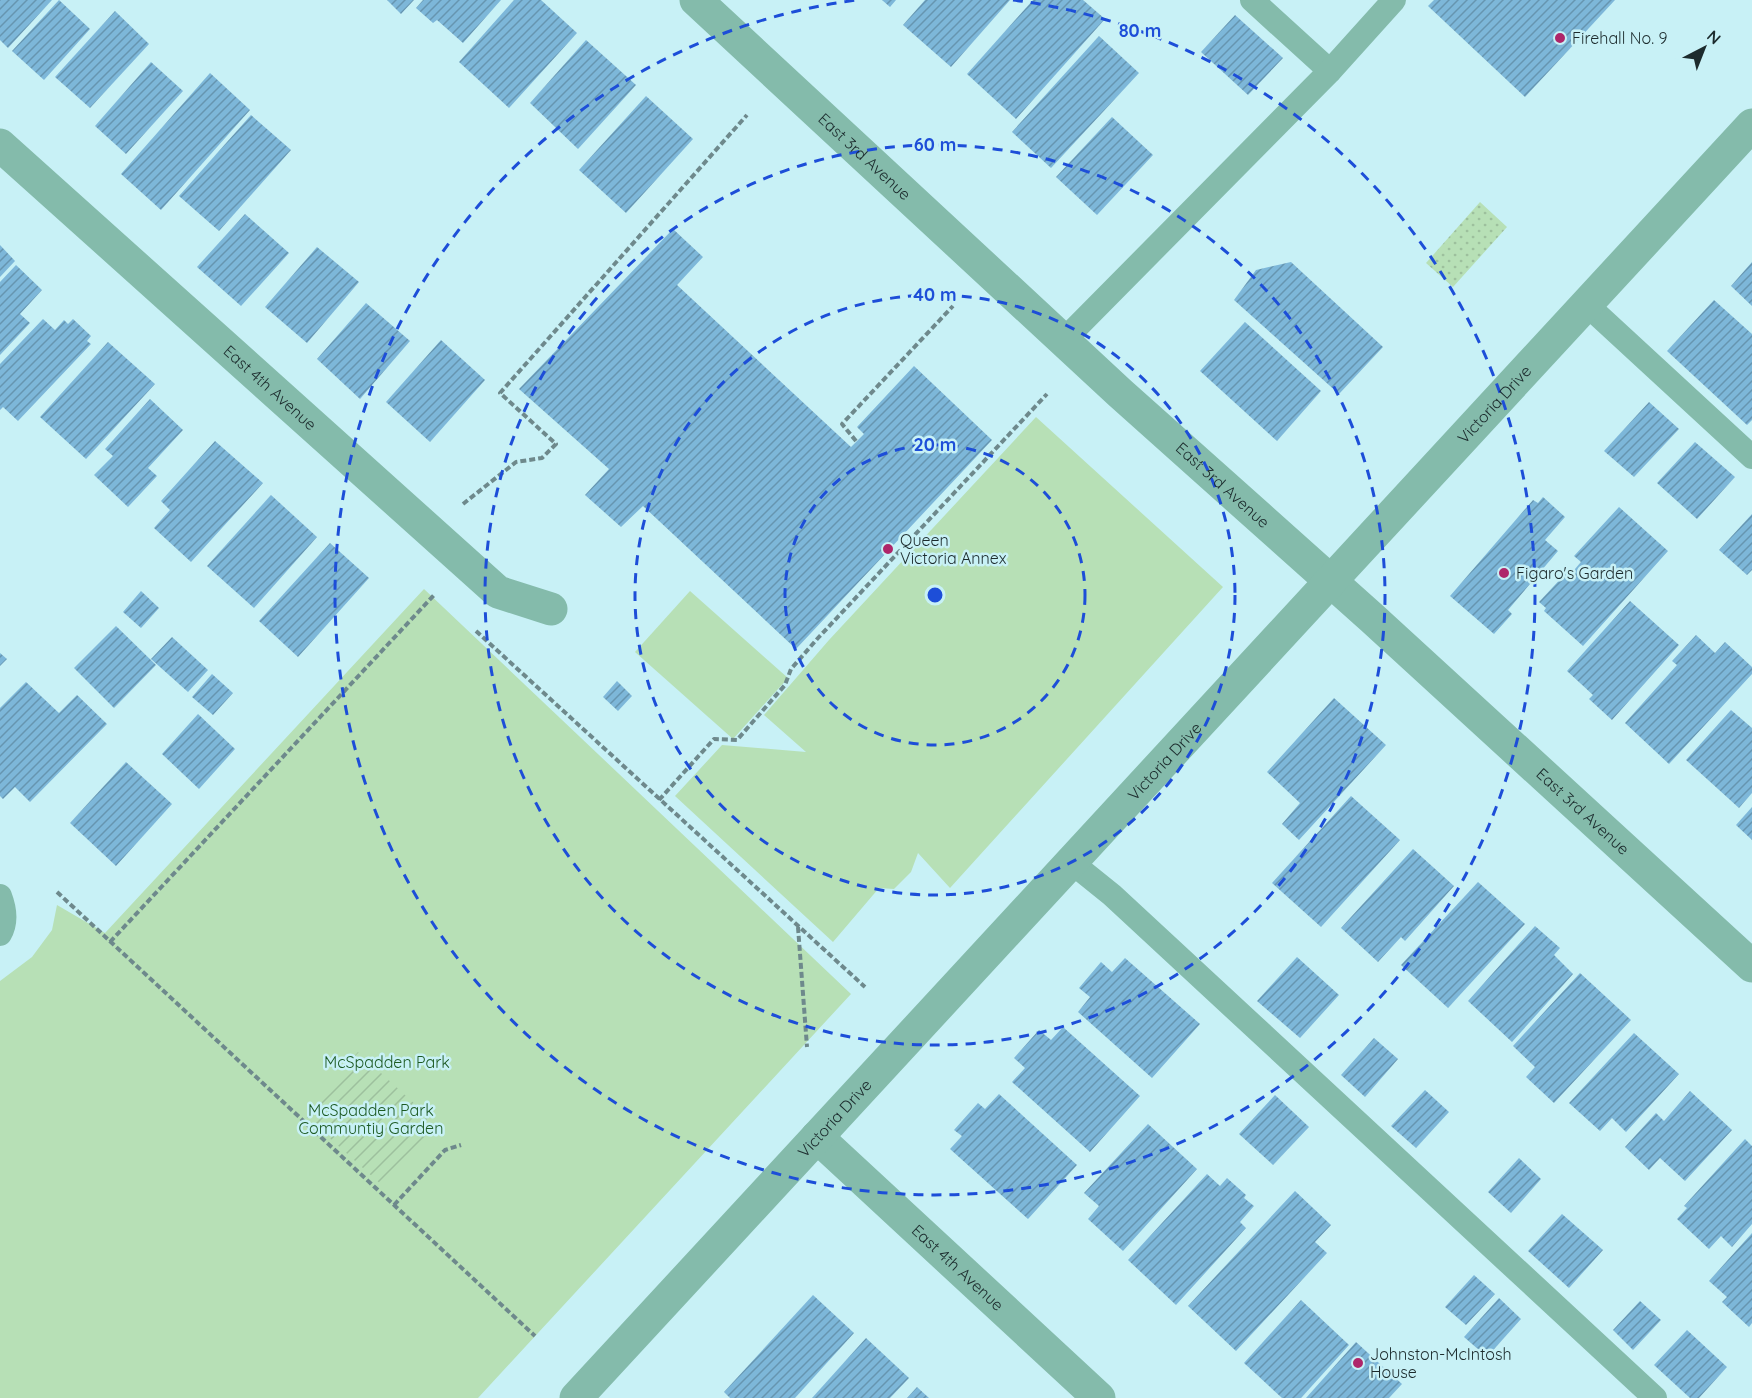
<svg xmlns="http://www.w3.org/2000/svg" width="1752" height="1398" font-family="Quicksand,sans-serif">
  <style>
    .grass { fill: url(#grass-dots) }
    .park { fill: #b7e0b6 }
    .garden { fill: url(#garden-furrows) }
    .building { fill: url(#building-hatch) }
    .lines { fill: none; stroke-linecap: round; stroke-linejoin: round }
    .path { stroke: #6e898c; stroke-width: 4; stroke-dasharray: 6 3; stroke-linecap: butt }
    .service { stroke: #84bbab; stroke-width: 24 }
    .minor { stroke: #84bbab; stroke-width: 33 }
    .tertiary { stroke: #84bbab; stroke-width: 33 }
    .ring { fill: none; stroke: #1d4ed8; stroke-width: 3; stroke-dasharray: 10 8 }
    .poi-dot { fill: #ae266a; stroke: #c8f1f6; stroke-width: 2 }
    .labels { text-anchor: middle; stroke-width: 5; stroke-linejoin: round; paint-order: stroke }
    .poi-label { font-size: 16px; fill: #1c2b2d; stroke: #c8f1f6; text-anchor: start }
    .street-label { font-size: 16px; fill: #1c2b2d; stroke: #c8f1f6 }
    .park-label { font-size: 16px; fill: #1d5a22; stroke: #c8f1f6 }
    .centre { fill: #1d4ed8; stroke: #c8f1f6; stroke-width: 3 }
    .ring-label { font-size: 18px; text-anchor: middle; font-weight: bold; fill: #1d4ed8; stroke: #c8f1f6; stroke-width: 5; stroke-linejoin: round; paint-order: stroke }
  </style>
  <defs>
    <pattern id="grass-dots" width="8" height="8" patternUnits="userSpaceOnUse" patternTransform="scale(1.5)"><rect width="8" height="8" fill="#b7e0b6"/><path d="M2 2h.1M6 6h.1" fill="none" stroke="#9dc09d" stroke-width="1.8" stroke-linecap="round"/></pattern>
    <pattern id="garden-furrows" width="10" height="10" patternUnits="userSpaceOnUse" patternTransform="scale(1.5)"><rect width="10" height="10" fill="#b7e0b6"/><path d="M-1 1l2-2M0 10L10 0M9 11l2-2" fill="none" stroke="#9dc09d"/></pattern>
    <pattern id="building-hatch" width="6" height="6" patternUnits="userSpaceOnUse" patternTransform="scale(1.5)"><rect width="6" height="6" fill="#7db7d9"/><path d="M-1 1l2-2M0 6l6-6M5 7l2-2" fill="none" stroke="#6695b0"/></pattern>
  </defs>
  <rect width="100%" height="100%" fill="#c8f1f6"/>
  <polygon class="grass" points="1480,202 1507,227 1453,287 1426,263"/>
  <g class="park">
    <polygon points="1036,417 1223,587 950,888 918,853 911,872 894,889 879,888 833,942 675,796 722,745 806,752 764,715 829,640"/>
    <polygon points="424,589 851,994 478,1398 0,1398 0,981 32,957 52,930 57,905 105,933"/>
    <polygon points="690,591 788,678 733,739 635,652"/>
  </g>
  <polygon class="garden" points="358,1052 440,1127 385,1188 302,1113"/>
  <g class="building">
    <polygon points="0,0 52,0 8,48 0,40"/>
    <polygon points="59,0 90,29 44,80 12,51"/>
    <polygon points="387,0 414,0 401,14"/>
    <polygon points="423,0 501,0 463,43 437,20 433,23 416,8"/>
    <polygon points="514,0 541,0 577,33 509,108 459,62"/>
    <polygon points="882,0 896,0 890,7"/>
    <polygon points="925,0 1010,0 951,67 903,25"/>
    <polygon points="1033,0 1083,0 1105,19 1016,119 967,74"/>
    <polygon points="1434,0 1615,0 1525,97 1428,6"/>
    <polygon points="115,11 149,44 90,108 55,77"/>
    <polygon points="1235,15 1283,58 1248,95 1201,52"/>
    <polygon points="1099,36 1139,73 1051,168 1012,132"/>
    <polygon points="586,40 636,85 578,149 530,103"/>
    <polygon points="151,62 183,91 126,154 95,126"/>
    <polygon points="210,73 250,110 161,210 121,174"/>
    <polygon points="646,96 693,139 626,213 579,170"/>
    <polygon points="251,115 291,150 219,231 179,196"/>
    <polygon points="1112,117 1153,155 1097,215 1056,177"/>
    <polygon points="245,214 289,253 241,306 197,267"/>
    <polygon points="673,229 703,257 677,285 851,447 864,434 857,427 914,366 992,440 796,649 643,506 621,527 585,495 609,469 519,389"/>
    <polygon points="0,245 15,261 0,277"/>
    <polygon points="317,247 359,282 307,343 265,307"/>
    <polygon points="1291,262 1383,347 1339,394 1234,300 1256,270"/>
    <polygon points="1752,262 1752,306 1731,286"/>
    <polygon points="16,265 42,290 20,314 30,323 0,355 0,282"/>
    <polygon points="1714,300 1752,334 1752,420 1747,425 1667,351"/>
    <polygon points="366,303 410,341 360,399 317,359"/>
    <polygon points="43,319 55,330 64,320 68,324 73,319 91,336 87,341 91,344 18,421 3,407 0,410 0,364"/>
    <polygon points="1245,322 1321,391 1277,441 1200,371"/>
    <polygon points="441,340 485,380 430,442 386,402"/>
    <polygon points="108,342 155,384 86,459 40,417"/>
    <polygon points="150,399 183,430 148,468 157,476 128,507 94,475 113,456 105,449"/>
    <polygon points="1649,402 1679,429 1634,477 1604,451"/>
    <polygon points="215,441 263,483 191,562 154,528 170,510 161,501"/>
    <polygon points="1695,442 1735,477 1697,519 1657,483"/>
    <polygon points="271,495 317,537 254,608 207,566"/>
    <polygon points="1543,497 1565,517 1545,540 1558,551 1508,610 1512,614 1494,634 1450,596 1533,500 1538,503"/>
    <polygon points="1619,507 1668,551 1583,646 1544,611 1546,608 1539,602 1566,573 1569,576 1581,562 1574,556"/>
    <polygon points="1752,514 1752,570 1747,575 1719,550"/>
    <polygon points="330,543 369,578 298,657 259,621"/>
    <polygon points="141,591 159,608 141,628 123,612"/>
    <polygon points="1630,601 1679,645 1612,720 1589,699 1593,695 1567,671"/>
    <polygon points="116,626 156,665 114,708 74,668"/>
    <polygon points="1696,635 1715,653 1725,642 1752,667 1752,674 1669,764 1625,723 1677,665 1672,661"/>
    <polygon points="172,637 208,670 188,692 151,659"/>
    <polygon points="0,653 7,659 0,666"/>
    <polygon points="212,674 233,693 213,715 192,697"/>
    <polygon points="617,681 632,696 618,711 603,697"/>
    <polygon points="26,682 59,713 77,695 107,724 30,802 15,787 3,799 0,796 0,708"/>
    <polygon points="1334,698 1386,745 1299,840 1282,824 1300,803 1267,772"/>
    <polygon points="1731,710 1752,728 1752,793 1739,808 1686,760"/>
    <polygon points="198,714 235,749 199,789 162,754"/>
    <polygon points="126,762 172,804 116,866 70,823"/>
    <polygon points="1351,796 1400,840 1321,927 1272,883"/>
    <polygon points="1752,807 1752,840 1736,825"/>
    <polygon points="1413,849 1454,886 1405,941 1401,937 1378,962 1341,928"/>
    <polygon points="1478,882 1525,924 1448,1008 1401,965"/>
    <polygon points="1535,926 1560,948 1554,955 1573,974 1512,1042 1468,1001"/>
    <polygon points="1297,957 1339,995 1300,1038 1257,1001"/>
    <polygon points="1125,958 1200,1024 1152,1078 1078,1012 1090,997 1079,988 1101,962 1112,972"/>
    <polygon points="1580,973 1631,1020 1554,1103 1526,1077 1535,1067 1513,1046"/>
    <polygon points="1063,1027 1140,1096 1090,1152 1012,1082 1025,1068 1014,1058 1039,1030 1051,1040"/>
    <polygon points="1634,1033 1679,1074 1626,1132 1612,1118 1600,1131 1569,1103"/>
    <polygon points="1374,1038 1398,1059 1365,1097 1341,1075"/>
    <polygon points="1425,1090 1449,1112 1416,1148 1391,1126"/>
    <polygon points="1690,1091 1732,1130 1685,1181 1660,1158 1649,1170 1625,1147 1656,1113 1664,1121"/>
    <polygon points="999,1094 1077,1165 1028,1219 950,1149 962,1136 954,1130 978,1103 985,1109"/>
    <polygon points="1275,1095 1309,1127 1273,1165 1239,1134"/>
    <polygon points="1148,1124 1197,1169 1123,1251 1088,1219 1099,1206 1084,1193"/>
    <polygon points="1745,1139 1752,1146 1752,1224 1732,1247 1721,1236 1709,1249 1677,1219 1687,1208 1684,1206"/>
    <polygon points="1519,1158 1541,1179 1511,1213 1488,1192"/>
    <polygon points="1207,1174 1220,1186 1227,1178 1246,1195 1244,1198 1254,1206 1240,1222 1246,1228 1176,1305 1128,1260"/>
    <polygon points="1295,1191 1331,1225 1315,1242 1327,1253 1236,1351 1188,1306"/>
    <polygon points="1562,1214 1603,1250 1569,1288 1528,1251"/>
    <polygon points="1752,1233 1752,1323 1749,1327 1722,1302 1727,1297 1709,1281"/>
    <polygon points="1474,1275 1495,1294 1466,1325 1445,1307"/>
    <polygon points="813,1295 854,1333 795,1398 730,1398 724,1392"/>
    <polygon points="1499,1298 1521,1319 1487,1357 1464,1337"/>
    <polygon points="1301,1300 1349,1345 1301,1398 1282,1398 1244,1363"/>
    <polygon points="1640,1301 1661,1320 1633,1350 1613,1330"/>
    <polygon points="1687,1330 1727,1367 1699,1398 1690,1398 1654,1365"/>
    <polygon points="866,1338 909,1378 890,1398 812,1398"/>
    <polygon points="1356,1342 1402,1384 1389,1398 1306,1398"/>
    <polygon points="917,1387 929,1398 907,1398"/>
  </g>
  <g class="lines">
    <g class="path">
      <polyline points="856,441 842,424 953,306"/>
      <polyline points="463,504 516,462 542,458 556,444 500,393 747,115"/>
      <polyline points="476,631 865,987"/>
      <polyline points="659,800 714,739 737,740 785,685 791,669 818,638 1047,394"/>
      <polyline points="57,892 535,1336"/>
      <polyline points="798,927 807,1047"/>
      <polyline points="110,942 435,594"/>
      <polyline points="394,1205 445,1150 461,1145"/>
    </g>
    <g class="service">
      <polyline points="1252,0 1330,71"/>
      <polyline points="1586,304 1752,457"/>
      <polyline points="1064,340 1330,71 1394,0"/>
      <polyline points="1071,862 1112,895 1655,1398"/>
      <path d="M0,896C5,909 7,922 0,934"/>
    </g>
    <g class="minor">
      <path id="s1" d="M696,0L1120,393L1372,618L1752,966"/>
      <path id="s2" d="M0,145L498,592L551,609"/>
      <path id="s3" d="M817,1137L1099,1398"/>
    </g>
    <path class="tertiary" id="s4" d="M576,1398L1752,125"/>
  </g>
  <g class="ring">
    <circle cx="935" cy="595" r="150"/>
    <circle cx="935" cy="595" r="300"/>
    <circle cx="935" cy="595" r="450"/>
    <path d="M1013 0A600 600 0 1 1 857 0"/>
  </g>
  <g class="poi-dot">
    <circle cx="1560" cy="38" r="6"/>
    <circle cx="888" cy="549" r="6"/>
    <circle cx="1504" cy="573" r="6"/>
    <circle cx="1358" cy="1363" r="6"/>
  </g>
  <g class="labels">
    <g class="poi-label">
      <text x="1572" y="44">Firehall No. 9</text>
      <text x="900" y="546">Queen<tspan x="900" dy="18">Victoria Annex</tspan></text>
      <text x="1516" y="579">Figaro's Garden</text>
      <text x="1370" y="1360">Johnston-McIntosh<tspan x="1370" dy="18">House</tspan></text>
    </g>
    <g class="street-label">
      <text dy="6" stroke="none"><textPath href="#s1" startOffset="230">East 3rd Avenue</textPath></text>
      <text dy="6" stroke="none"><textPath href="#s2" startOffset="363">East 4th Avenue</textPath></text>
      <text dy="6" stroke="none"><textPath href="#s4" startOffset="1353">Victoria Drive</textPath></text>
      <text dy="6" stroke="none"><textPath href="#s1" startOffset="716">East 3rd Avenue</textPath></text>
      <text dy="6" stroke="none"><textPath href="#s4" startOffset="867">Victoria Drive</textPath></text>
      <text dy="6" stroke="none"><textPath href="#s1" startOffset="1202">East 3rd Avenue</textPath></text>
      <text dy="6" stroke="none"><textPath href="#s4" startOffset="381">Victoria Drive</textPath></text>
      <text dy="6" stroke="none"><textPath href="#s3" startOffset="192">East 4th Avenue</textPath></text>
    </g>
    <g class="park-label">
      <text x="387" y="1068">McSpadden Park</text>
      <text x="371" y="1116">McSpadden Park<tspan x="371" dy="18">Communtiy Garden</tspan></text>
    </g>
  </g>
  <circle cx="935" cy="595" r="9" class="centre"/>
  <g class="ring-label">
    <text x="1140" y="37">80 m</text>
    <text x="935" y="151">60 m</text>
    <text x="935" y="301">40 m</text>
    <text x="935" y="451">20 m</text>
  </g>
  <g transform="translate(1704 48) rotate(42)" stroke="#c8f1f6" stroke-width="4.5" paint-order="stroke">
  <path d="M0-4.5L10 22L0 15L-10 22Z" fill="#1c2b2d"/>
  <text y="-9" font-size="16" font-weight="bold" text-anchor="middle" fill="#1c2b2d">N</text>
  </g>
</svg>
